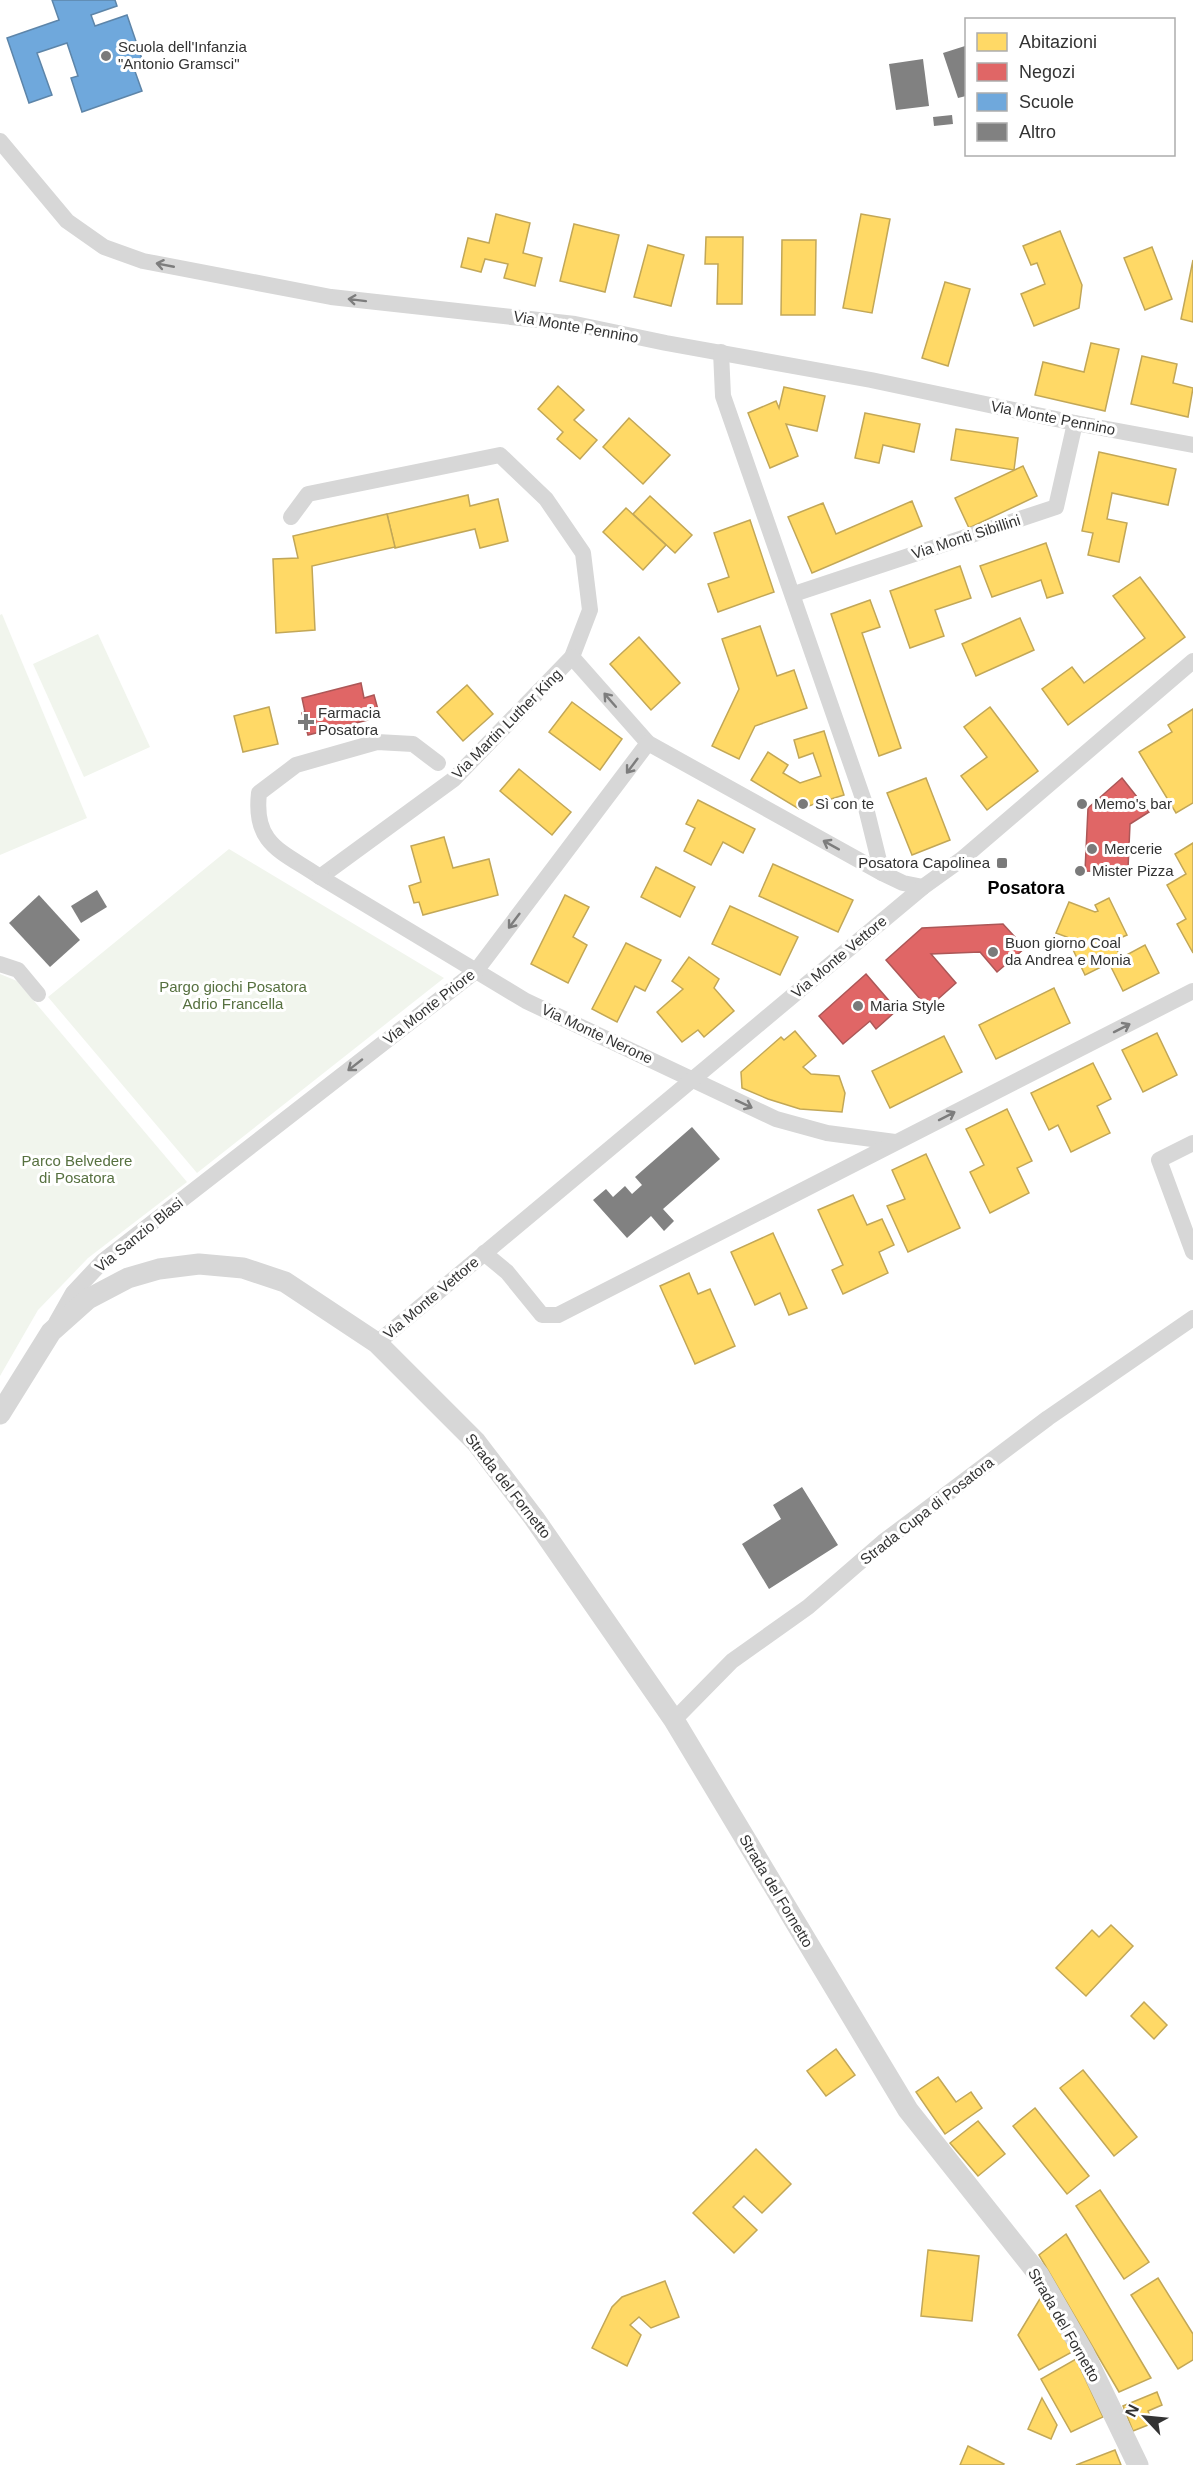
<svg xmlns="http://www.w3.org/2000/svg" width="1193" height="2465" font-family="Helvetica,sans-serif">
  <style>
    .green { fill: #f1f5ed }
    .homes { fill: #ffd966; stroke: #c2a757; stroke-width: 1.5 }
    .shops { fill: #e06666; stroke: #ac5757; stroke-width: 1.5 }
    .schools { fill: #6fa8dc; stroke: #5d85a9; stroke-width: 1.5 }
    .building { fill: #818181 }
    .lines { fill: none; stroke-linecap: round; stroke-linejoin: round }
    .minor { stroke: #d7d7d7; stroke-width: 16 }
    .tertiary { stroke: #d7d7d7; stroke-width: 21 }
    .oneway { stroke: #7d7d7d }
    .poi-dot { fill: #7a7a7a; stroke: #fff; stroke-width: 2 }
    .labels { text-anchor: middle; stroke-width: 6; stroke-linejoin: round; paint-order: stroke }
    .poi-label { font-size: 15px; fill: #333; stroke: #fff; text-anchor: start }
    .street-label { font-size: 15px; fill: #333; stroke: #fff }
    .park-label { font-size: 15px; fill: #56703f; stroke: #fff }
    .quarter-label { font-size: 18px; font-weight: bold; fill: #000; stroke: #fff }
  </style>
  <rect width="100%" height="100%" fill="#fff"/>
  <g class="green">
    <polygon points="2,614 87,818 0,855 0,615"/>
    <polygon points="98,634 150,747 84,777 33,664"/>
    <polygon points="229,849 444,978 197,1173 48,997"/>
    <polygon points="0,974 17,981 187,1182 88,1258 38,1310 0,1376"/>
  </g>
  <g class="homes">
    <polygon points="496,214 530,223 523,253 542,258 535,286 504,278 508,264 485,259 481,272 461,267 468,238 489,243"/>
    <polygon points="861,214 890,219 872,313 843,308"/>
    <polygon points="574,224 619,235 605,292 560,281"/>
    <polygon points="1060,231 1082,285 1079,308 1034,326 1021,294 1045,284 1037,263 1031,265 1023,246"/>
    <polygon points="706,237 743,237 742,304 717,304 718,264 705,264"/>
    <polygon points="782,240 816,240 815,315 781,315"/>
    <polygon points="648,245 684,255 671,306 634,297"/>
    <polygon points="1152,247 1172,299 1145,310 1124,258"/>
    <polygon points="1193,260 1193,322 1181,319"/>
    <polygon points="945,282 970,289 948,366 922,358"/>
    <polygon points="1091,343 1119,349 1105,411 1035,395 1043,362 1084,372"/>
    <polygon points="1142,356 1177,364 1173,383 1193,388 1188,417 1131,404"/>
    <polygon points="558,386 584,410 574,420 597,440 580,459 557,439 563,432 538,409"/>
    <polygon points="784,387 825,396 817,431 786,424 798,456 770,468 748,413 776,401 779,408"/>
    <polygon points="865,413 920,424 914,452 883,445 879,463 855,458"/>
    <polygon points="629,418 670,455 643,484 603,447"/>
    <polygon points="956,429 1018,438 1014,470 951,460"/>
    <polygon points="1099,452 1176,469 1168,505 1112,493 1107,519 1127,523 1119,562 1088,555 1093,533 1082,531"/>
    <polygon points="1023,466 1037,496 969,528 955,498"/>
    <polygon points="468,495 470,506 498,499 508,541 480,548 475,529 395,548 387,514"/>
    <polygon points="650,496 692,535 675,553 633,514"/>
    <polygon points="912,501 922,526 812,573 788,517 823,503 836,534"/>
    <polygon points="626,508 666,545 643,570 603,532"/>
    <polygon points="387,514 395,547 312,566 315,630 276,633 273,559 298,558 293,536"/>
    <polygon points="750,520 774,592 718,612 708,584 729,577 714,533"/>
    <polygon points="1046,543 1063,593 1047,598 1041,580 992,597 980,566"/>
    <polygon points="960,566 971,598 935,610 944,636 910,648 890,591"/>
    <polygon points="1140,577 1185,637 1068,725 1042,689 1072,667 1084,683 1145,638 1113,596"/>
    <polygon points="870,600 880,627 862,633 901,748 879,756 831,614"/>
    <polygon points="1020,618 1034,650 976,676 962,644"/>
    <polygon points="760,626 777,676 794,670 807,708 755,726 739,759 712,746 739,689 722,639"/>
    <polygon points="639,637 680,683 651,710 610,664"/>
    <polygon points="467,685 493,714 463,741 437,712"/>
    <polygon points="572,702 622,739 600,770 549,732"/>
    <polygon points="269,707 278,744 243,752 234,716"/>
    <polygon points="990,707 1038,771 987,810 961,776 987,757 964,727"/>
    <polygon points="1193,709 1193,803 1176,813 1139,752 1172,732 1168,725"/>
    <polygon points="824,731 844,795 799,809 751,780 768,752 788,765 783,773 800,783 821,776 813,753 799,758 794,740"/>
    <polygon points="519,769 571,812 552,835 500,791"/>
    <polygon points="926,778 950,840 912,855 887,793"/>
    <polygon points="698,800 755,829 743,853 723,842 711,865 684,851 695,828 686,824"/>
    <polygon points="444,837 453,868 489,859 498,895 423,915 419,902 414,903 409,886 421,882 411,846"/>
    <polygon points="1193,843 1193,953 1177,924 1186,919 1167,885 1186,874 1175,854"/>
    <polygon points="773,864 853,900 838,932 759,896"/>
    <polygon points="656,867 695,887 680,917 641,897"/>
    <polygon points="565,895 589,907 573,937 587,945 568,983 531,964"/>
    <polygon points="1109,898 1127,935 1113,941 1121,958 1145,945 1159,973 1123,991 1109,963 1085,975 1067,937 1056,933 1069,902 1095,912 1098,911 1095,905"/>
    <polygon points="730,906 798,937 780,975 712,944"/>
    <polygon points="626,943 661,960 645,991 635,986 617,1022 592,1009"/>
    <polygon points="689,957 719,979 714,988 734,1011 704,1037 698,1030 682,1042 657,1012 683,989 672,981"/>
    <polygon points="1054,988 1070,1023 996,1059 979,1025"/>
    <polygon points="795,1031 816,1056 803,1067 811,1074 839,1076 845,1093 842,1112 800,1109 768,1099 742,1088 741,1072 781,1037 784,1040"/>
    <polygon points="1157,1033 1177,1075 1143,1092 1122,1050"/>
    <polygon points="944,1036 962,1072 890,1108 872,1071"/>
    <polygon points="1093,1063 1111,1099 1097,1106 1110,1133 1071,1152 1058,1125 1049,1130 1031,1093"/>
    <polygon points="1007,1109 1032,1161 1017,1168 1029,1193 990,1213 970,1172 984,1165 966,1129"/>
    <polygon points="926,1154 960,1228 908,1252 887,1206 905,1199 892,1170"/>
    <polygon points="853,1195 867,1225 882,1219 894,1245 879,1252 888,1273 843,1294 832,1270 843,1265 818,1210"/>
    <polygon points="773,1233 807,1308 789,1315 780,1293 755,1305 731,1252"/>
    <polygon points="689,1273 698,1294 710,1289 735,1346 695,1364 660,1286"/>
    <polygon points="1111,1925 1133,1946 1086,1996 1056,1968 1092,1930 1099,1937"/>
    <polygon points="1144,2002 1167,2025 1154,2039 1131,2016"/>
    <polygon points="836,2049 855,2075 826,2096 807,2071"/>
    <polygon points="1083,2070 1137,2137 1114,2156 1060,2088"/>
    <polygon points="938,2077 956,2102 971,2092 982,2108 945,2134 916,2092"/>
    <polygon points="1035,2108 1089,2176 1067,2194 1013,2126"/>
    <polygon points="978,2121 1005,2154 978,2176 950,2143"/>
    <polygon points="756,2149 791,2184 762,2213 744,2196 733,2207 757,2230 734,2253 693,2213"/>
    <polygon points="1100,2190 1149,2262 1124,2279 1076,2206"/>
    <polygon points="1066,2234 1151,2378 1119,2392 1039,2255"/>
    <polygon points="928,2250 979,2256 972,2321 921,2316"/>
    <polygon points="1158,2278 1193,2334 1193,2360 1178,2369 1131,2295"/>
    <polygon points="665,2281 679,2317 651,2328 639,2317 630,2325 641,2335 627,2366 592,2348 612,2307 622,2297"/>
    <polygon points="1041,2297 1072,2352 1039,2370 1018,2335"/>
    <polygon points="1076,2359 1103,2417 1071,2432 1041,2379"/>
    <polygon points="1157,2392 1162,2405 1148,2411 1153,2423 1133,2431 1123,2406"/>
    <polygon points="1042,2398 1057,2425 1051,2439 1028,2429"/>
    <polygon points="968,2446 1004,2464 1003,2465 960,2465"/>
    <polygon points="1115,2450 1121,2465 1076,2465"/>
  </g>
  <g class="shops">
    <polygon points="361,683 364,698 374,695 380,717 308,735 302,713 305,712 302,698"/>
    <polygon points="1122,778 1149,812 1130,824 1128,869 1119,869 1119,872 1085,871 1088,808"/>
    <polygon points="1003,924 1025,948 997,972 980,952 931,954 956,983 928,1008 886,960 922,928"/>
    <polygon points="866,974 897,1010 876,1029 870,1021 843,1044 819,1016"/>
  </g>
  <polygon class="schools" points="52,0 115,0 117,6 91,15 95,26 127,15 142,59 132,63 142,91 82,112 71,78 78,76 67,43 37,53 52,95 29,103 7,38 59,20"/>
  <g class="building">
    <polygon points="965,46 966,96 958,98 943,53"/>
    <polygon points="923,59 929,106 896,110 889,64"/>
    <polygon points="952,115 953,124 934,126 933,117"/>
    <polygon points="97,890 107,907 81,923 71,906"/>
    <polygon points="39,895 80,940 50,967 9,923"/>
    <polygon points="692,1127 720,1159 663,1209 674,1221 664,1231 651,1216 627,1238 593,1200 606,1189 613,1197 625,1186 632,1194 642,1185 635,1177"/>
    <polygon points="802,1487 838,1545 769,1589 742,1544 781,1519 773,1505"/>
  </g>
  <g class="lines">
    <g class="minor">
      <polyline points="0,141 67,221 104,247 143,261 331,297 575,324 666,343 871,380 1075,423 1193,445"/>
      <polyline points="721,352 723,396 865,804 882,873"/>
      <path d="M291,517L308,494L500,455L546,499L583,553L590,610L572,657L454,779L320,877C282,851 253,845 259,793L296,765L377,742L413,744L438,763"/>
      <polyline points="794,594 1056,507 1075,423"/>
      <polyline points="572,657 648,743"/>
      <polyline points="320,877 526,1001 776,1119 827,1133 895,1142"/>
      <polyline points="0,964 18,970 38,994"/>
      <polyline points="1193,1143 1159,1160 1193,1252"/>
      <polyline points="484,1253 507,1272 542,1315 558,1315 1193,991"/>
      <polyline points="56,1323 73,1293 103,1261 476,971 648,743 882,873 903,883 923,887"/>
      <polyline points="377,1343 923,887 962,859 1193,661"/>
      <polyline points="674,1720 732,1661 808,1607 883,1542 1048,1418 1193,1318"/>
    </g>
    <polyline class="tertiary" points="0,1414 51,1332 88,1299 128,1278 159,1269 199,1264 243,1268 285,1282 377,1343 476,1442 534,1518 674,1720 908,2110 1039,2275 1084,2353 1138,2465"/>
  </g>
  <defs><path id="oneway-shaft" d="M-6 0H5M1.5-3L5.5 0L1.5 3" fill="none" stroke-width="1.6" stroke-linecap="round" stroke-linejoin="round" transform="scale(1.5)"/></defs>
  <g class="oneway">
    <use href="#oneway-shaft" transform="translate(165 265) rotate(-169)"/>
    <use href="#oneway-shaft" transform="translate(357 300) rotate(-173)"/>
    <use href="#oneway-shaft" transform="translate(610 700) rotate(-131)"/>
    <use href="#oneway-shaft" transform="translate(632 766) rotate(127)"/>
    <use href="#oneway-shaft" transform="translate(831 845) rotate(-151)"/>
    <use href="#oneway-shaft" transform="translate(514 921) rotate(127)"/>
    <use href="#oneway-shaft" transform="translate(1122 1028) rotate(-27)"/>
    <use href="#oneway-shaft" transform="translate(355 1065) rotate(142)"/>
    <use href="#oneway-shaft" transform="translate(744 1104) rotate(25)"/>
    <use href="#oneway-shaft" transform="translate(947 1116) rotate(-27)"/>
  </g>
  <g class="poi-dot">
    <circle cx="106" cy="56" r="6"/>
    <path d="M303 713h6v6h6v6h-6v6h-6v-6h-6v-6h6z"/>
    <circle cx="803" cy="804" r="6"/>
    <circle cx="1082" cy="804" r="6"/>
    <circle cx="1092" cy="849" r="6"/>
    <rect x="996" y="857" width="12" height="12" rx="3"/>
    <circle cx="1080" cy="871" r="6"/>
    <circle cx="993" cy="952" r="6"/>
    <circle cx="858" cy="1006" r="6"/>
  </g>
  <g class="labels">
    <g class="poi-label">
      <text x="118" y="52">Scuola dell'Infanzia<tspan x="118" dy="17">"Antonio Gramsci"</tspan></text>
      <text x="318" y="718">Farmacia<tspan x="318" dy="17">Posatora</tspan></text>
      <text x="815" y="809">Sì con te</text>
      <text x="1094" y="809">Memo's bar</text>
      <text x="1104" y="854">Mercerie</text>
      <text x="990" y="868" text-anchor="end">Posatora Capolinea</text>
      <text x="1092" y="876">Mister Pizza</text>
      <text x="1005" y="948">Buon giorno Coal<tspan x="1005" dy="17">da Andrea e Monia</tspan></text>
      <text x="870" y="1011">Maria Style</text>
    </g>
    <g class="street-label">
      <text transform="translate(576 327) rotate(10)" y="5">Via Monte Pennino</text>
      <text transform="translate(1053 418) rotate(11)" y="5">Via Monte Pennino</text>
      <text transform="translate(966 537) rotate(-18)" y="5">Via Monti Sibillini</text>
      <text transform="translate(507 724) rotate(-45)" y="5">Via Martin Luther King</text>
      <text transform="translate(839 957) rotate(-40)" y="5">Via Monte Vettore</text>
      <text transform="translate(429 1007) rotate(-38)" y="5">Via Monte Priore</text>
      <text transform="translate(597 1034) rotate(25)" y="5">Via Monte Nerone</text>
      <text transform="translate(139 1235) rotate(-39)" y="5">Via Sanzio Blasi</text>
      <text transform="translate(431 1298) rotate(-40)" y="5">Via Monte Vettore</text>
      <text transform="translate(508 1486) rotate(52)" y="5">Strada del Fornetto</text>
      <text transform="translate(927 1511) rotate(-38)" y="5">Strada Cupa di Posatora</text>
      <text transform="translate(776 1891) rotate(59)" y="5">Strada del Fornetto</text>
      <text transform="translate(1064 2325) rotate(60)" y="5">Strada del Fornetto</text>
    </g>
    <g class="park-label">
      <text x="233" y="992">Pargo giochi Posatora<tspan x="233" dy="17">Adrio Francella</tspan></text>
      <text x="77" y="1166">Parco Belvedere<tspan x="77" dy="17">di Posatora</tspan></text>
    </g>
    <g class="quarter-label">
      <text x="1026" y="894">Posatora</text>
    </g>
  </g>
  <rect x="965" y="18" width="210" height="138" fill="#ffffff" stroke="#adadad" stroke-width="1.5"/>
  <rect x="977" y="33" width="30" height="18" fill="#ffd966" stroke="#adadad" stroke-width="1.5"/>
  <text x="1019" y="48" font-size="18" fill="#333333">Abitazioni</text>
  <rect x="977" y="63" width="30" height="18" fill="#e06666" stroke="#adadad" stroke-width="1.5"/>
  <text x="1019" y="78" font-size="18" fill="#333333">Negozi</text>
  <rect x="977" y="93" width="30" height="18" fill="#6fa8dc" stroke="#adadad" stroke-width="1.5"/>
  <text x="1019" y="108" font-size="18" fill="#333333">Scuole</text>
  <rect x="977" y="123" width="30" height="18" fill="#818181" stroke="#adadad" stroke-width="1.5"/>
  <text x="1019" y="138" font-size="18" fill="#333333">Altro</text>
  <g transform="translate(1145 2417) rotate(296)" stroke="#ffffff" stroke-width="4.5" paint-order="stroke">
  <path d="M0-4.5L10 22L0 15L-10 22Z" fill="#333333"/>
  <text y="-9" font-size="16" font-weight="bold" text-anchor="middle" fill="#333333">N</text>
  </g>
</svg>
